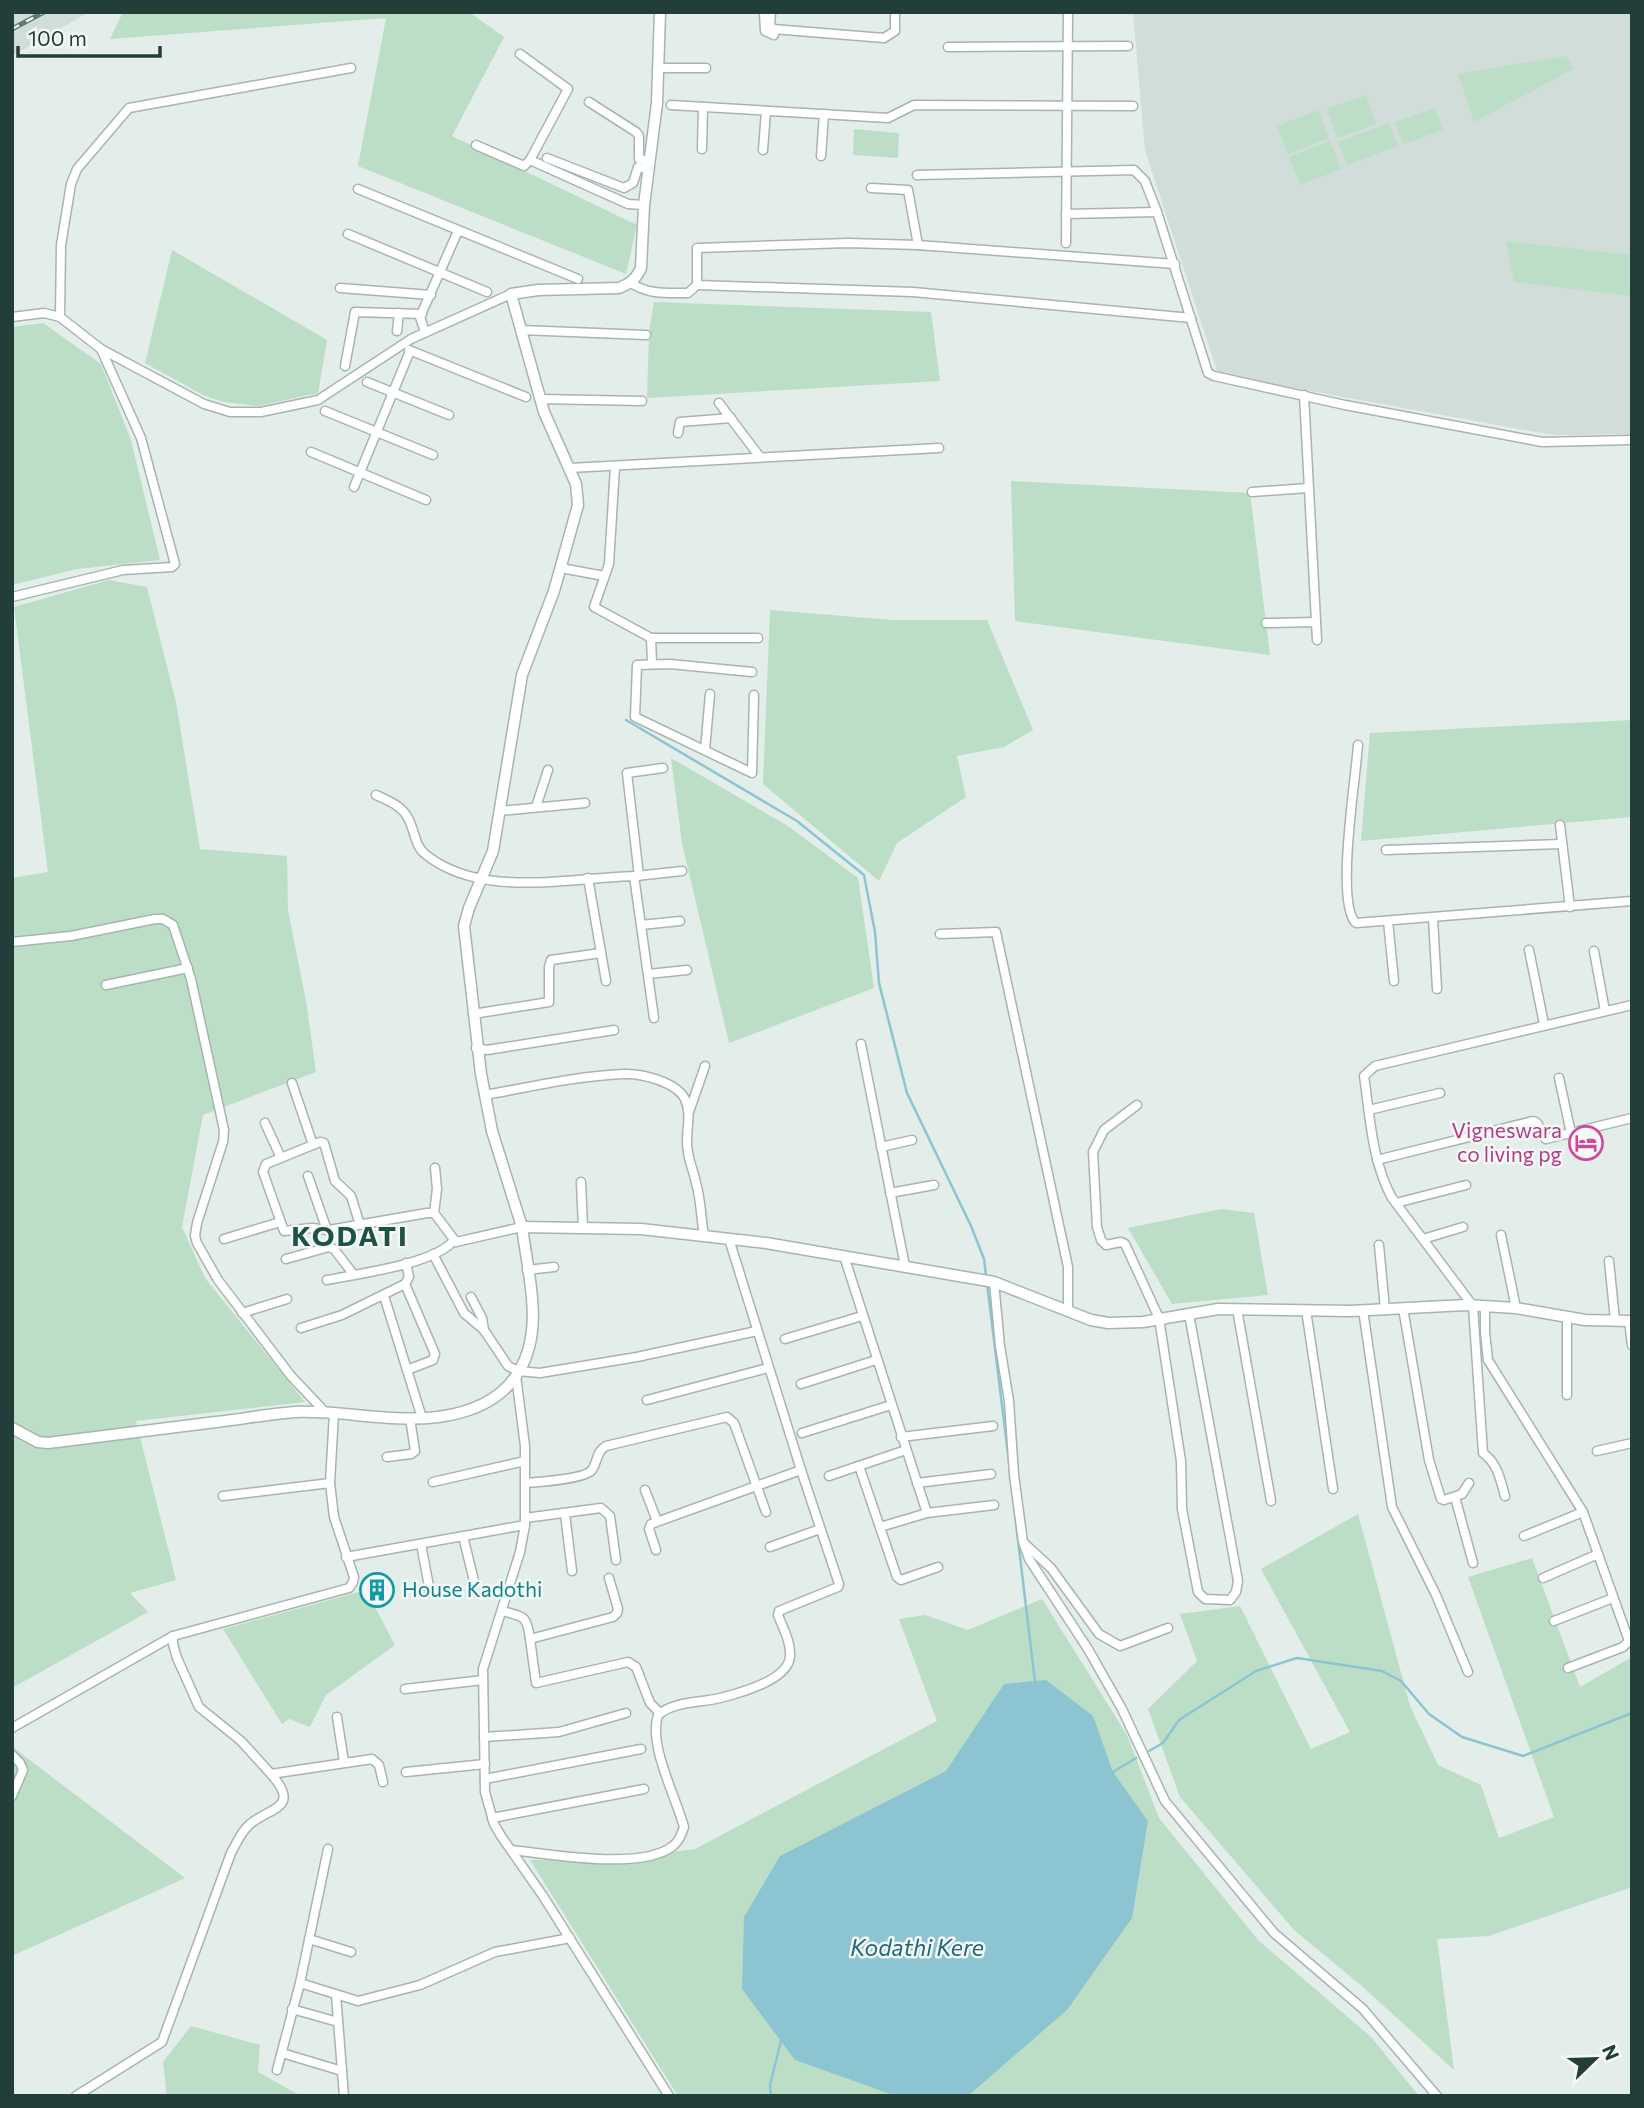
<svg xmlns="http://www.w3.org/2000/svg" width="1644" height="2108" font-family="Commissioner,sans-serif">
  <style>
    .built { fill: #d1ddd8 }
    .green { fill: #bcdec6 }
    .water { fill: #8cc5d1 }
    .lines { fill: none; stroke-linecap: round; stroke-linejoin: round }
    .stream { stroke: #8cc5d1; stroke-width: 2.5 }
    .minor-casing { stroke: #a6b5b0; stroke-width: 11 }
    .tertiary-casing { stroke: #a6b5b0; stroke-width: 13 }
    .minor { stroke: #fff; stroke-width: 8 }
    .tertiary { stroke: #fff; stroke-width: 10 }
    .rail-casing { stroke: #5d7a73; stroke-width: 5 }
    .rail { stroke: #f4f9f7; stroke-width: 2.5; stroke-dasharray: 8; stroke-linecap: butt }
    .labels { text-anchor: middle; stroke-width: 5; stroke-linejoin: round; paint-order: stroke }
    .hotel-label { font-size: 21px; fill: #b23c85; stroke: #f4f9f7; text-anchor: end }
    .culture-label { font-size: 21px; fill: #0d838f; stroke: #f4f9f7; text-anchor: start }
    .water-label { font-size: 23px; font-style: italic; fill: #1d687a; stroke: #f4f9f7 }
    .district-label { font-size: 28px; font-weight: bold; letter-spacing: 2px; fill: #1f5146; stroke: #f4f9f7 }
  </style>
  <rect width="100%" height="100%" fill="#e3ede9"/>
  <g class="built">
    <polygon points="12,12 89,12 12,56"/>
    <polygon points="1133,12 1632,12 1632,434 1557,435 1536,432 1218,374 1145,150"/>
  </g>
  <g class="green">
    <polygon points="123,12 469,12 504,37 452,136 637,225 626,274 358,166 386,18 110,39"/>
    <polygon points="1568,56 1573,69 1474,122 1458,74"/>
    <polygon points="1366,95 1376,124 1337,138 1327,109"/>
    <polygon points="1435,108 1443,130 1403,144 1395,122"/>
    <polygon points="1318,110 1329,138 1288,154 1277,126"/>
    <polygon points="1389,123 1398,146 1347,165 1338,142"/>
    <polygon points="854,129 899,133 898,158 853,155"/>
    <polygon points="1330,141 1341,169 1300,185 1289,157"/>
    <polygon points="1506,241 1632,255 1632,296 1514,282"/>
    <polygon points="172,250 327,340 318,393 258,406 223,402 203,395 145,363"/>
    <polygon points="654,302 931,312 940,381 647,398 649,332"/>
    <polygon points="43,323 101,364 131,440 160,560 77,569 12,585 12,327"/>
    <polygon points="1011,481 1250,493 1270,655 1015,621"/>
    <polygon points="109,580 147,587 176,702 200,849 287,856 288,910 306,1001 316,1072 203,1115 182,1227 205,1278 305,1402 136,1421 176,1580 130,1593 148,1612 12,1688 12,878 48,872 14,607"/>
    <polygon points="770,610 893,620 987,620 1033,730 1004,747 957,756 966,797 897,843 879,881 763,784"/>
    <polygon points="1632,720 1632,817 1361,841 1370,733"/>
    <polygon points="671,758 788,826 858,878 874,988 729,1043 682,843"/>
    <polygon points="1221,1209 1254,1213 1268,1295 1172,1304 1128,1228"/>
    <polygon points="1358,1514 1410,1706 1438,1765 1481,1785 1499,1838 1554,1817 1468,1577 1532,1558 1580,1687 1632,1657 1632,1887 1489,1936 1437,1939 1454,2070 1363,1987 1294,1930 1180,1797 1148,1709 1197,1661 1180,1614 1240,1606 1311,1749 1350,1732 1261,1569"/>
    <polygon points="366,1590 395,1645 326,1695 310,1727 289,1719 282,1724 223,1629"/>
    <polygon points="1042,1599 1127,1735 1159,1818 1258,1940 1371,2037 1419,2096 678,2096 530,1860 649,1855 695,1849 937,1721 899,1619 925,1615 968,1630"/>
    <polygon points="12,1746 27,1758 185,1878 12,1956"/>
    <polygon points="191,2026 260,2045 258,2072 301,2096 167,2096 163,2062"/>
  </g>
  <polygon class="water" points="1046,1680 1093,1716 1113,1772 1148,1821 1132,1918 1067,2010 968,2096 896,2096 795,2060 742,1989 744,1917 780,1856 946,1771 1004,1684"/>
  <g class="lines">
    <g class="stream">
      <polyline points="626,720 797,821 864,875 875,932 879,983 907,1093 971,1226 984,1259 1010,1470"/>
      <polyline points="1013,1498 1035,1682"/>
      <polyline points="1149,1751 1163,1743 1179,1720 1256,1671 1297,1658 1382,1671 1401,1681 1429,1714 1462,1737 1523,1756 1632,1713"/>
      <polyline points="1113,1772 1136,1758"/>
      <polyline points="771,2096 770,2085 781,2041"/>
    </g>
    <g class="minor-casing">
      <g id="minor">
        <polyline points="764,12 765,31 774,35"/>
        <polyline points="771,12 770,25 773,29 884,38 895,31 895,12"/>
        <polyline points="948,47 1128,46"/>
        <polyline points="520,54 568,89 530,160"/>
        <polyline points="659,68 706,68"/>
        <polyline points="589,102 636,132 639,136 639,159 649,161"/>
        <polyline points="671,105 888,118 914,105 1133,106"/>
        <polyline points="476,145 524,166 530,160 628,204 644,205"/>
        <polyline points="702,149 703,107"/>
        <polyline points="763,150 766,111"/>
        <polyline points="821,156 824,114"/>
        <polyline points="547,158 624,188 633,183 638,167 648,169"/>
        <polyline points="917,175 1134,170 1145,181 1157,212 1208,373 1214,376 1345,405 1542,442 1632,440"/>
        <polyline points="871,188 908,190 918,245"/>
        <polyline points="358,189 578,279"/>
        <polyline points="1066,214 1157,212"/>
        <polyline points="348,234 487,292"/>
        <polyline points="1066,243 1068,12"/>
        <path d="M631,283C649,295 667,293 688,293L697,285V248L848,243L918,245L1175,264"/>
        <polyline points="697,285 913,292 1191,318"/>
        <polyline points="340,288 431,295"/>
        <polyline points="12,317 44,313 60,317 101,349 204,404 230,412 261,412 318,400 411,339 511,294"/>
        <polyline points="60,317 61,245 71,184 77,169 129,108 351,68"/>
        <polyline points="521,330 646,335"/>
        <polyline points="397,331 399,313"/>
        <polyline points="425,332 420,317 458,231"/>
        <polyline points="409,350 526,397"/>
        <polyline points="345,366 355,312 422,314"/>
        <polyline points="367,382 449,415"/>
        <polyline points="1304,395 1317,640"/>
        <polyline points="540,399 642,401"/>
        <polyline points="719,403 760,457"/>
        <polyline points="325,411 433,455"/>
        <polyline points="678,433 680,422 731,418"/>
        <polyline points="311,452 426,500"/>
        <polyline points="615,467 609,564 594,607 651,638 652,663"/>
        <polyline points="570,468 939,448"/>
        <polyline points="354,487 410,351"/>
        <polyline points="1252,492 1308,488"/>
        <polyline points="561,568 604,576"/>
        <polyline points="12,597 123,570 172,567 175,564 141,438 101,349"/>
        <polyline points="1266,623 1316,622"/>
        <polyline points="651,638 758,638"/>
        <polyline points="752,672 670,664 637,665 635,717 752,773 754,695"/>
        <path d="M1358,745C1356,777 1335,904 1356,923L1632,901"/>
        <polyline points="705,750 710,694"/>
        <path d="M376,795C389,801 403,806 409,820C415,832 415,846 425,854C480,899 568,878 634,876L654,1018"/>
        <polyline points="536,807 548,770"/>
        <polyline points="500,811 585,803"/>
        <polyline points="1560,825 1570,907"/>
        <polyline points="1386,850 1562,844"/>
        <polyline points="636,876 682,871"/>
        <polyline points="639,876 627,773 663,768"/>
        <polyline points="588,878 606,981"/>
        <polyline points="1433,918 1437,989"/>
        <polyline points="1388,921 1394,981"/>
        <polyline points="641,925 680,921"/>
        <polyline points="940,934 996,932 1068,1267 1068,1311"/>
        <polyline points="12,942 71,936 155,919 163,919 173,925 191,979 224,1130 223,1142 197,1223 195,1236 197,1243 218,1280 291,1376 326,1413"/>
        <polyline points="1529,950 1544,1024"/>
        <polyline points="1594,951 1605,1011"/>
        <polyline points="648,974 687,970"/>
        <polyline points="106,985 188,968"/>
        <polyline points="473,1014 549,1002 549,967 551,960 601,953"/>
        <polyline points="861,1044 905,1266"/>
        <polyline points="476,1048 487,1050 614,1030"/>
        <polyline points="1559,1078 1571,1133"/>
        <polyline points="292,1083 313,1145"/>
        <path d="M485,1095C530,1087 577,1076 623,1074C642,1073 676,1082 685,1099C693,1118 684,1133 688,1152C689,1162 694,1172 696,1183C701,1200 701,1218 704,1236"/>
        <polyline points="1137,1105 1104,1130 1093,1152 1097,1227 1101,1240 1106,1245 1121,1242 1125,1244 1159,1318 1181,1461 1182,1509 1198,1592 1205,1599 1230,1600 1236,1592 1238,1581 1189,1314"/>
        <polyline points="1369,1110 1440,1093"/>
        <polyline points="689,1112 705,1066"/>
        <polyline points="265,1123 281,1158"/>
        <polyline points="881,1147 912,1140"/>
        <path d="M1377,1160L1533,1121C1542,1123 1538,1134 1546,1139L1632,1118"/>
        <polyline points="308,1176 327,1230"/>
        <polyline points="581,1182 583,1228"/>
        <polyline points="890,1193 934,1185"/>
        <polyline points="1396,1203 1466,1185"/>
        <polyline points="434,1213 437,1189 435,1168"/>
        <polyline points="360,1225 351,1196 335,1181 324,1143 320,1142 266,1164 263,1172 284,1231 312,1228 329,1230 427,1213 434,1213 456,1242 522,1227"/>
        <polyline points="1501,1235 1516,1308"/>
        <polyline points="224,1239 280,1222"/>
        <polyline points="1423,1239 1463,1227"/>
        <polyline points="1379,1245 1385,1309"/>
        <polyline points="433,1254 464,1313 484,1330 508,1366 518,1371 540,1373 637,1357 757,1331"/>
        <polyline points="844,1256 927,1513 994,1505"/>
        <polyline points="286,1259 329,1247 334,1249 354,1275"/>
        <polyline points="1609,1261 1615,1320"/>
        <polyline points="527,1270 554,1267"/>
        <path d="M327,1280C357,1274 436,1264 454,1240"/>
        <polyline points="994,1282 1000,1346 1009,1401 1014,1475 1023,1542 1029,1559 1088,1649 1122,1709 1165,1801 1274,1933 1363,2009 1437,2096"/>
        <polyline points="405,1284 435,1354 433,1360 407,1370"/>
        <polyline points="384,1296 422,1418"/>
        <polyline points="471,1297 482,1318 484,1330"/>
        <polyline points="1485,1306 1485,1332 1488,1360 1583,1512 1629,1641 1623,1647 1568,1668"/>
        <polyline points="1403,1308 1429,1460 1441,1499 1444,1500 1462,1494 1469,1483"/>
        <polyline points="1237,1309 1271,1501"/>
        <polyline points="1306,1310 1333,1489"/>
        <polyline points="1363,1310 1392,1507 1436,1595 1468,1672"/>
        <polyline points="242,1313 287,1299"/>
        <polyline points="1567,1317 1567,1395"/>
        <polyline points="1629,1321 1632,1345"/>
        <polyline points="301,1328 342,1315 405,1284 409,1277 406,1263"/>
        <polyline points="785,1339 862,1316"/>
        <polyline points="516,1376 525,1446 525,1525 520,1552 483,1669 485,1792 494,1824 501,1836 543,1896 669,2096"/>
        <polyline points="801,1384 876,1360"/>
        <polyline points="647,1400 768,1368"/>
        <polyline points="802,1433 891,1405"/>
        <polyline points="901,1437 993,1426"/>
        <polyline points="1597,1451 1632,1443"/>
        <polyline points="387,1457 411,1454 415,1451 410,1418"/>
        <polyline points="859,1466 897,1577 901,1580 938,1567"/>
        <polyline points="829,1476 906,1450"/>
        <polyline points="433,1482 525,1461"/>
        <path d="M526,1483C539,1482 585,1479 592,1470C598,1461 596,1452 606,1446L727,1417L734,1423L766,1512"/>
        <polyline points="917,1483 991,1474"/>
        <polyline points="645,1490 657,1521"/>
        <polyline points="223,1496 330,1483"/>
        <path d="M1505,1496C1500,1479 1498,1464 1483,1453L1473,1306L1392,1198C1372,1162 1370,1117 1364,1076L1375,1066L1632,1005"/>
        <polyline points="1455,1497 1473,1563"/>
        <polyline points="565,1514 572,1571"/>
        <polyline points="525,1518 601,1508 610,1516 616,1560"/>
        <polyline points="880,1527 927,1513"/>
        <polyline points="463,1536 474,1581"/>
        <polyline points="1524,1536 1583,1512"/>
        <polyline points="421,1544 430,1592"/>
        <polyline points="1025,1544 1051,1568 1099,1634 1120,1646 1168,1628"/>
        <polyline points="770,1547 820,1529"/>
        <polyline points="656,1550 649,1529 651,1524 801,1470"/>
        <polyline points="346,1557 525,1525"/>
        <polyline points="1543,1578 1598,1554"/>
        <path d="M502,1611C524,1617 527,1615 530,1639L613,1617L617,1613L618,1609L609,1578"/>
        <polyline points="1554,1621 1613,1598"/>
        <polyline points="173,1636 173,1644 177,1658 199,1707 241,1741 271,1774 372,1759 379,1765 383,1782"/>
        <polyline points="530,1639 536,1683 628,1662 636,1667 650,1703 660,1713"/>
        <polyline points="405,1689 483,1680"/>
        <polyline points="337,1717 344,1762"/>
        <polyline points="12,1728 173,1636 349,1588 353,1582 354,1577 334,1517 330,1483 334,1413"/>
        <polyline points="484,1737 559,1732 626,1713"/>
        <polyline points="12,1755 20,1763 23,1770 12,1796"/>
        <polyline points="406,1772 485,1764"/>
        <polyline points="485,1779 641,1749"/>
        <polyline points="492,1818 644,1789"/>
        <path d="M511,1850C551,1854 641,1871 673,1846C679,1841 682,1834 684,1827C676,1797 648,1745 658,1715C674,1701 700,1703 720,1698C740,1693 789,1680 790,1656C791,1642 783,1628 778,1615L779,1611L838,1587L839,1584L801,1470L729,1239"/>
        <polyline points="309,1939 351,1952"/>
        <polyline points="300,1983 328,1849"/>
        <polyline points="336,1995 344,2096"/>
        <polyline points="292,2009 338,2022"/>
        <polyline points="282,2053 342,2071"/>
        <polyline points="277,2070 300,1983 358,2001 420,1985 495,1952 570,1938"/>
        <path d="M76,2096L162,2042L231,1853C236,1844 241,1832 249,1825C269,1807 302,1809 271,1774"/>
      </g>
    </g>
    <g class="tertiary-casing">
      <g id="tertiary">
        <path d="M522,1227L492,1131L481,1074L464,926L469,908L493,851L522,675L554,591L578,505L576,484L544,412L511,294L538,290L619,288C631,283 636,279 641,268L644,205L657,103L660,12"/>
        <path d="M12,1428L38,1442L48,1443C104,1436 160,1429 216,1422C242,1419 269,1414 295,1412C343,1410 390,1423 438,1417C468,1413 498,1402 516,1376C546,1333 528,1275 522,1227L641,1229L766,1243L994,1282L1091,1320L1108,1323L1143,1322L1218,1309L1350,1311L1466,1305L1516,1308L1585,1320L1632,1321"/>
      </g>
    </g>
    <use href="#minor" class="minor"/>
    <use href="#tertiary" class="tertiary"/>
    <g class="rail-casing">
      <polyline id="rail" points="12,29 44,12"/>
    </g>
    <use href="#rail" class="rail"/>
  </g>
  <defs>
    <g id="hotel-ring" transform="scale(1.75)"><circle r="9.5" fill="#f4f9f7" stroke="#d1479c" stroke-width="1.5"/><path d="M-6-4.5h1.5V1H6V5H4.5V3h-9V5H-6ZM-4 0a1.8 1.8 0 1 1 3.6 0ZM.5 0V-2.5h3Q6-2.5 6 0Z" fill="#d1479c"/></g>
    <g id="building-ring" transform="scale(1.75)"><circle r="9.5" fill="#f4f9f7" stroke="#0f9aa8" stroke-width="1.5"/><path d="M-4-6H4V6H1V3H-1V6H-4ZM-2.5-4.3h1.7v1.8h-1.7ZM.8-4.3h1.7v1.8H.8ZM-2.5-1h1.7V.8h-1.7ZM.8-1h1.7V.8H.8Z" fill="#0f9aa8"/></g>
  </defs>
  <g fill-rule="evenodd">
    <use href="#hotel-ring" x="1586" y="1143"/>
    <use href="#building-ring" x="377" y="1590"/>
  </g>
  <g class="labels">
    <g class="hotel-label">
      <text x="1562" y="1138">Vigneswara<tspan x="1562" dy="24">co living pg</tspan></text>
    </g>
    <g class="culture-label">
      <text x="402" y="1597">House Kadothi</text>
    </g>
    <g class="water-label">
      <text x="917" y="1956">Kodathi Kere</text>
    </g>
    <g class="district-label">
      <text x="350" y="1246">KODATI</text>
    </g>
  </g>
  <rect width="1644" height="2108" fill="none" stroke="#233e38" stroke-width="28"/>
  <g transform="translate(1595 2059) rotate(67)" stroke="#f4f9f7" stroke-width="5" paint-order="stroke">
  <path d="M0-5L12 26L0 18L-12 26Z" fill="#233e38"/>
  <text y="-10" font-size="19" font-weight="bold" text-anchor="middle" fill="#233e38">N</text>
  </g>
  <path d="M18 46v10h142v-10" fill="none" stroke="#233e38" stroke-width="3.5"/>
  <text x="28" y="46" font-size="21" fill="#233e38" stroke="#f4f9f7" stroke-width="5" paint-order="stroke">100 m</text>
</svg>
